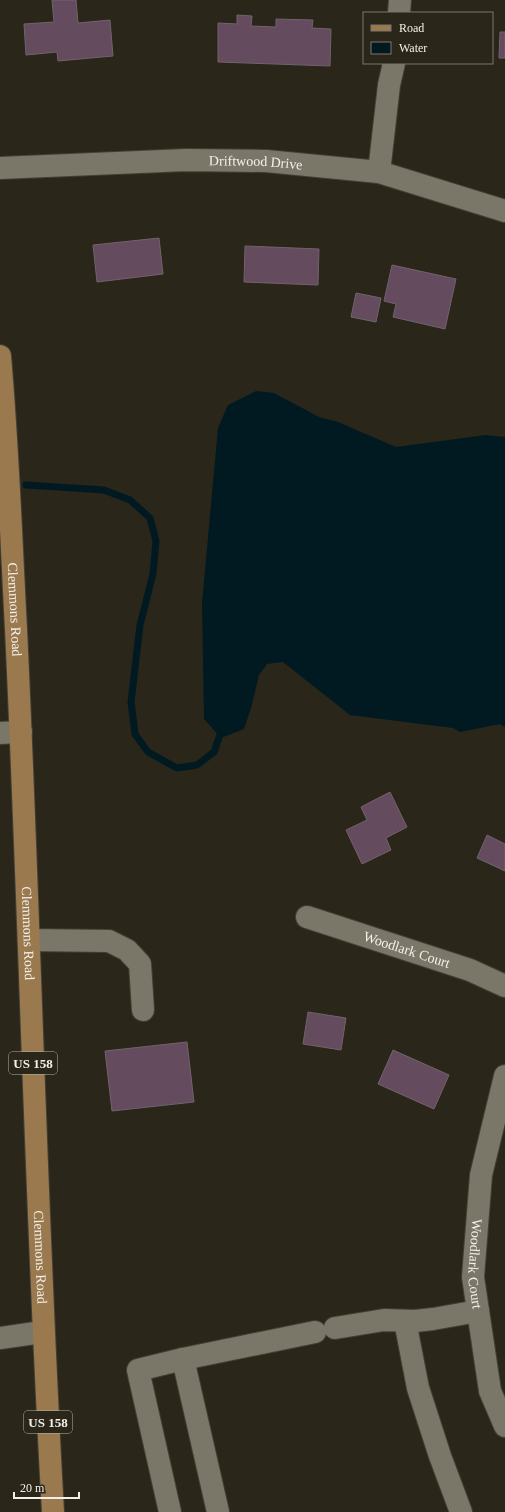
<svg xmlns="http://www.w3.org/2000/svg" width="505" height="1512" font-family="Georgia,serif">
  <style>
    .water { fill: #011a22 }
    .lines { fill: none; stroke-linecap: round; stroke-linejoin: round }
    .stream { stroke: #011a22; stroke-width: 7 }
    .building { fill: #654b5e; stroke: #70636d }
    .minor-casing { stroke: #444037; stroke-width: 24 }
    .major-casing { stroke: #444037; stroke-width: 24 }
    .minor { stroke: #7a7769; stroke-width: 22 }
    .major { stroke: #9a794e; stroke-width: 22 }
    .labels { text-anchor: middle; stroke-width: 3; stroke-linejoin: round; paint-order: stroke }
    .shield { fill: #2a261a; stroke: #b7b3ab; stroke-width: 1 }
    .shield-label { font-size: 13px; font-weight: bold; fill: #f3f0e9 }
    .street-label { font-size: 14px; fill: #f3f0e9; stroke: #2a261a }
  </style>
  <rect width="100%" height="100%" fill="#2a261a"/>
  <polygon class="water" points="256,391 274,393 319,417 338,422 396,447 486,435 505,437 505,727 500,724 460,732 453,728 350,715 283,662 267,664 259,675 251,708 244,729 221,738 204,719 202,603 218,428 228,405"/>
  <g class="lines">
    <polyline class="stream" points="26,485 104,490 130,500 150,518 156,541 153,574 140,625 131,702 135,734 148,752 177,768 197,765 214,752 222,729"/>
  </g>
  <g class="building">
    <polygon points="52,0 76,0 78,23 110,20 113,56 58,61 57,52 26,55 24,24 54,22"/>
    <polygon points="237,15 252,16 251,26 276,27 276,19 313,20 312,28 331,29 330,66 218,62 218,23 237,24"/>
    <polygon points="500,32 505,32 505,58 499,58"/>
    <polygon points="159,238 163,274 97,282 93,245"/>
    <polygon points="245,246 319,249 318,285 244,282"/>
    <polygon points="392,265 456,279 445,329 393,317 396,304 384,301"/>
    <polygon points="356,293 381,298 376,322 351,317"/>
    <polygon points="390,792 407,827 386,838 391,850 362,864 346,830 367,820 361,807"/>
    <polygon points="487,835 505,844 505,871 477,858"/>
    <polygon points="308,1012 346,1018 341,1050 303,1044"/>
    <polygon points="187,1042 194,1102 112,1111 105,1051"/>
    <polygon points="393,1050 449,1075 434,1109 378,1084"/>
  </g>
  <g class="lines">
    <g class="minor-casing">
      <g id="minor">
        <polyline points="399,13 400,0"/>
        <path id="s1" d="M0,168L186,160L266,161L379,172L505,211"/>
        <polyline points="379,172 389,85 394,63"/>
        <polyline points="0,733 21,732"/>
        <path id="s2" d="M307,917L470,970L505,986"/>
        <polyline points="29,940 109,941 127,950 140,964 143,1010"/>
        <path id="s3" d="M505,1076L481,1175L473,1277L490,1391L505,1426"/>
        <polyline points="405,1321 418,1388 440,1456 461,1512"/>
        <polyline points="335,1328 384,1320 415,1321 433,1319 478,1311"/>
        <polyline points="0,1338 42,1332"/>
        <polyline points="170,1512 138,1370 183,1359"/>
        <polyline points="218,1512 183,1359 315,1332"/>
      </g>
    </g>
    <g class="major-casing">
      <g id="major">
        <path id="s4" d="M0,356C8,446 11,537 16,629C30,923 36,1218 53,1512"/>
      </g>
    </g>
    <use href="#minor" class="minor"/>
    <use href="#major" class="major"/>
  </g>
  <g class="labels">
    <g class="shield">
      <rect x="9" y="1052" width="48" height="22" rx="3"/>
      <rect x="24" y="1411" width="48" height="22" rx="3"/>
    </g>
    <g class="shield-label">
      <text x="33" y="1068">US 158</text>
      <text x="48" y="1427">US 158</text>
    </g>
    <g class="street-label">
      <text dy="5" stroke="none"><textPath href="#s1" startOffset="256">Driftwood Drive</textPath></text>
      <text dy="5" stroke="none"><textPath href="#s4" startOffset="254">Clemmons Road</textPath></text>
      <text dy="5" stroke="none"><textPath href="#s4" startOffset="578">Clemmons Road</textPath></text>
      <text dy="5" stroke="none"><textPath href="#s2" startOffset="105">Woodlark Court</textPath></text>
      <text dy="5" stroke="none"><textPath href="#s4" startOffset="902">Clemmons Road</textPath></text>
      <text dy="5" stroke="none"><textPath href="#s3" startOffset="191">Woodlark Court</textPath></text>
    </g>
  </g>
  <rect x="363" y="12" width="130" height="52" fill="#2a261a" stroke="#7a776d"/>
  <rect x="371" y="25" width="20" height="6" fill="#9a794e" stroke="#7a776d"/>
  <text x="399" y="32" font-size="12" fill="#f3f0e9">Road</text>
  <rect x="371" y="42" width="20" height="12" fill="#011a22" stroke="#7a776d"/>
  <text x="399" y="52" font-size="12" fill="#f3f0e9">Water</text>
  <path d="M14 1492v6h65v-6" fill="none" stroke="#f3f0e9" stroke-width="2"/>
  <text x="20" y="1492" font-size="12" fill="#f3f0e9" stroke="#2a261a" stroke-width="3" paint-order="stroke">20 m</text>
</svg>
